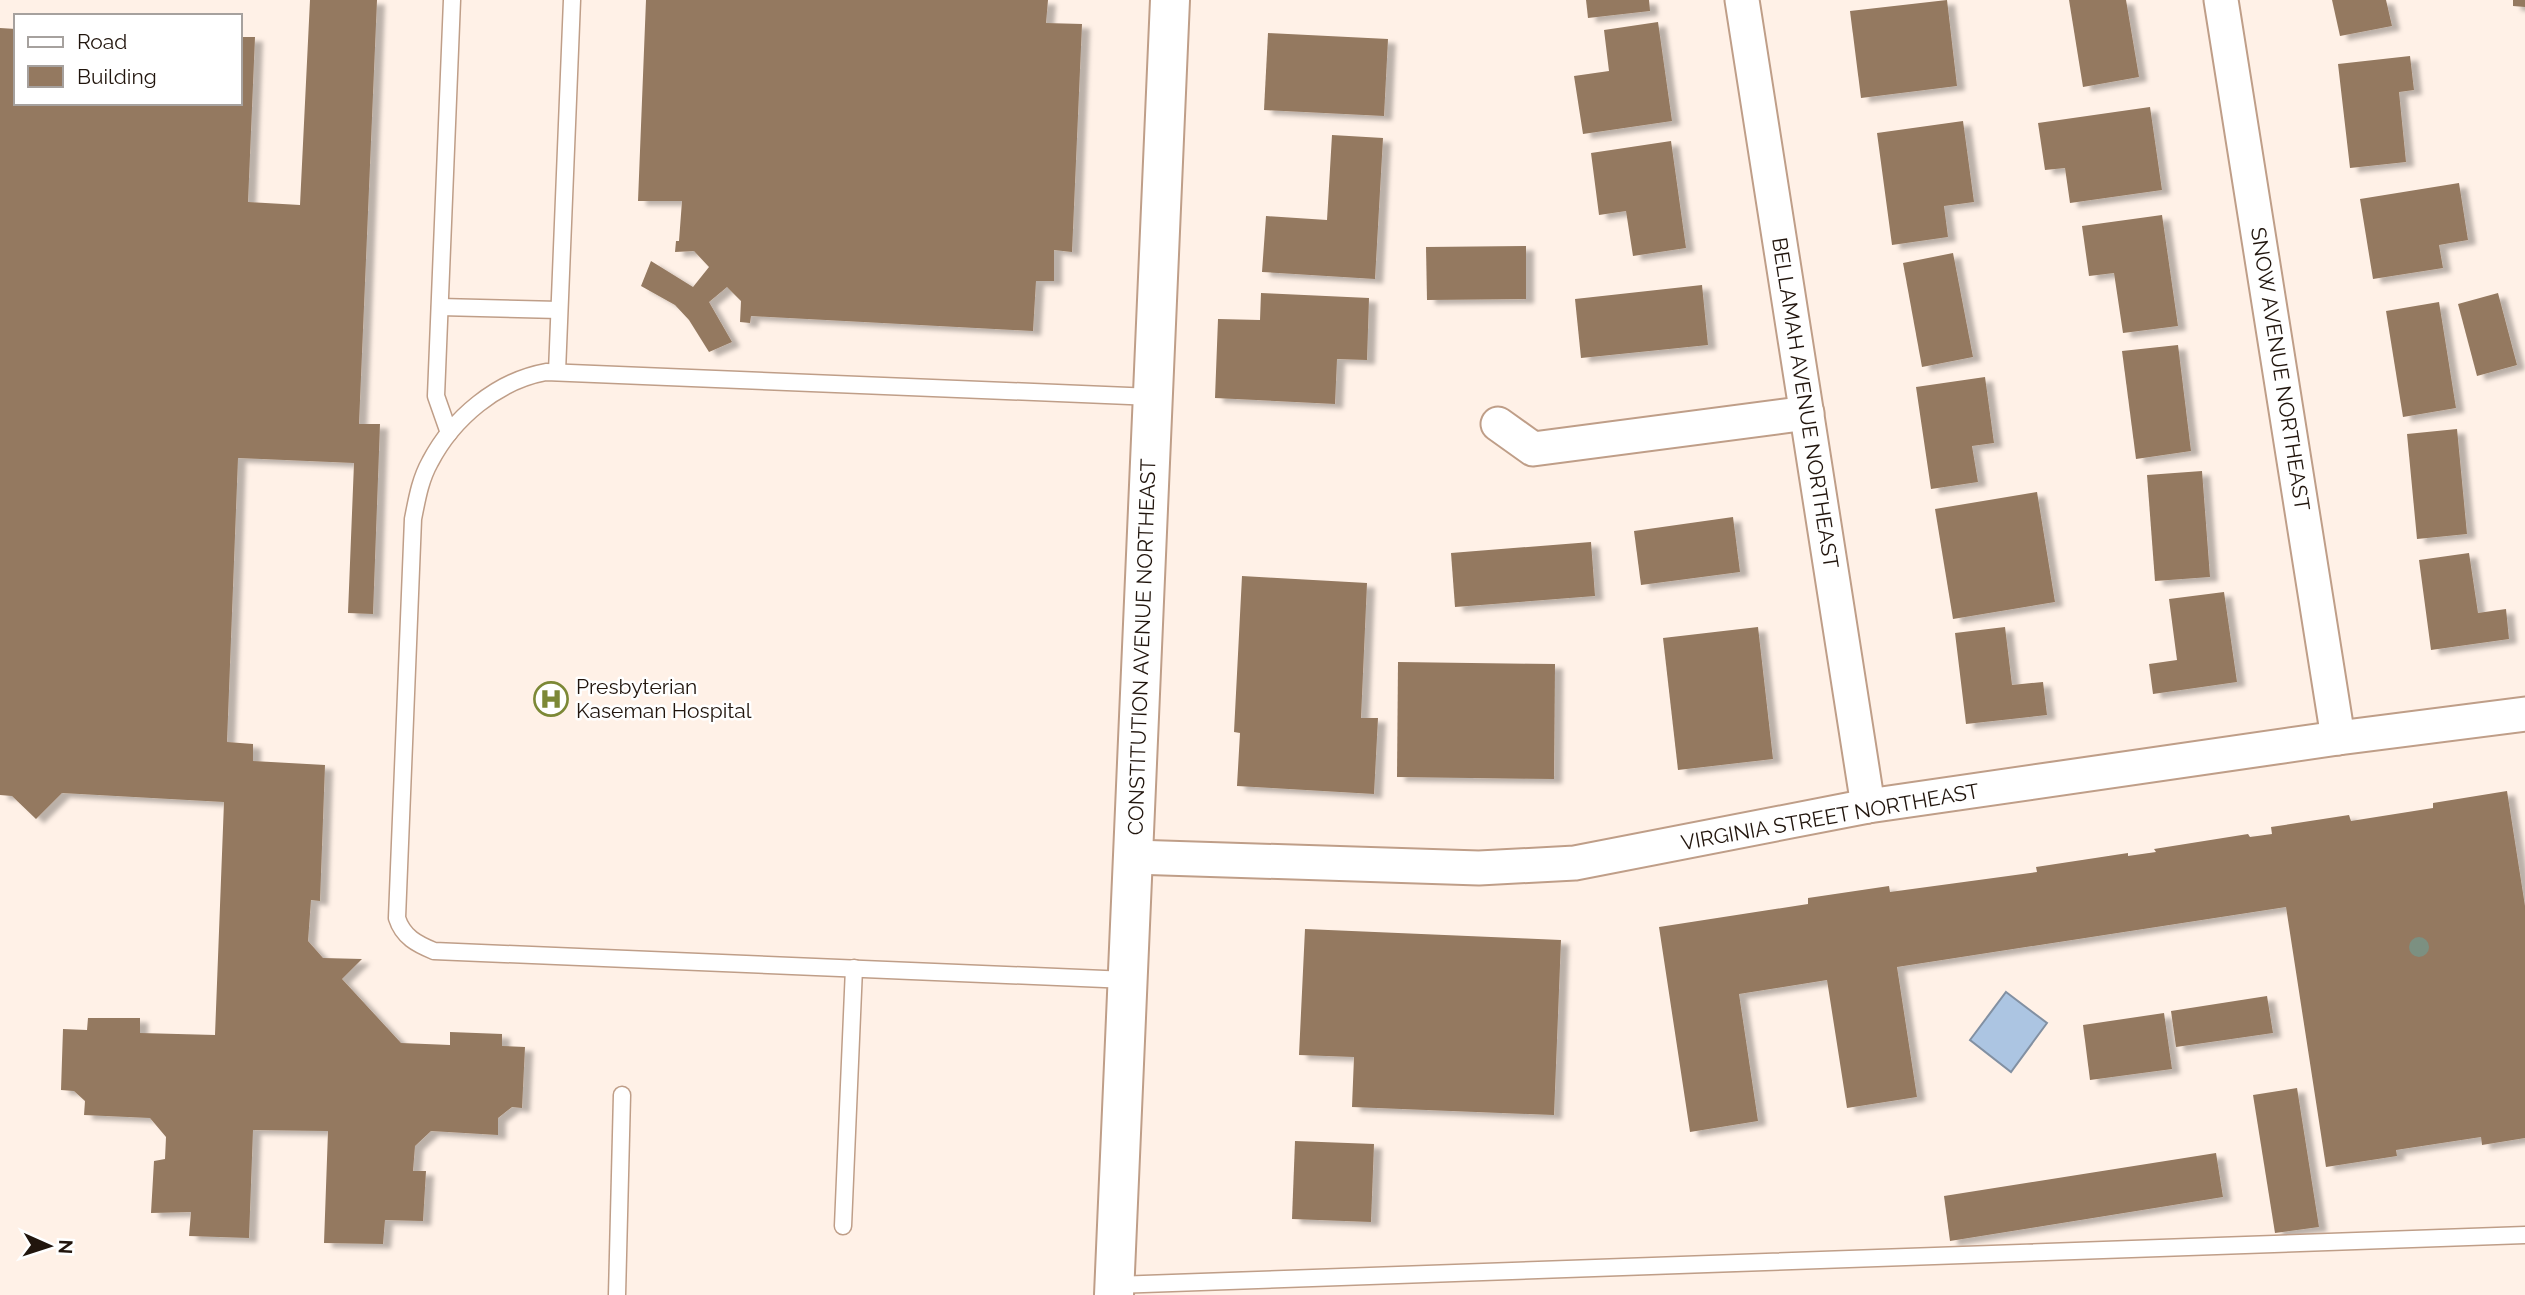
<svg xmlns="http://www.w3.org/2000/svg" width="2525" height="1295" font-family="Raleway,sans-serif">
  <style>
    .water { fill: #acc5e2; stroke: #8290a2; stroke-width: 2 }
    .building { fill: #947960; filter: url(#shadow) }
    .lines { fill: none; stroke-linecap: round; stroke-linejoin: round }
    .service-casing { stroke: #bf9e88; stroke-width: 19 }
    .minor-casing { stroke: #bf9e88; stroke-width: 37 }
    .tertiary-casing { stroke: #bf9e88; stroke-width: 42 }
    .service { stroke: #fff; stroke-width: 16 }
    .minor { stroke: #fff; stroke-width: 33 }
    .tertiary { stroke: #fff; stroke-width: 38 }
    .tree { fill: #7c9081 }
    .labels { text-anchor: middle; stroke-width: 5; stroke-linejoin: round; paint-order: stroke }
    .street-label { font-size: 21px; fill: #21150d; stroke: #fff }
    .poi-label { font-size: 21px; fill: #21150d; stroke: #fff; text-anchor: start }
  </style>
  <defs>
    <filter id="shadow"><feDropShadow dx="8" dy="4.5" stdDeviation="2" flood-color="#0004"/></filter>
  </defs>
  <rect width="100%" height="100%" fill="#fff1e7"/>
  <polygon class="water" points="2006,992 2047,1023 2011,1072 1970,1040"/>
  <g class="building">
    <polygon points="310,0 377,0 359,424 380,424 373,614 348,613 354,463 238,458 227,742 253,744 253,761 325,765 320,901 311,900 308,941 323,958 362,959 342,979 401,1043 450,1045 450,1032 502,1034 502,1046 525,1047 522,1108 512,1107 498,1118 498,1135 431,1131 415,1146 413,1171 426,1171 423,1221 385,1220 383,1244 324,1243 328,1131 253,1130 249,1238 189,1236 191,1212 151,1213 154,1161 165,1159 166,1137 150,1118 84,1115 85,1101 74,1091 61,1090 63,1029 87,1030 88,1018 140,1018 140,1033 215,1035 224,802 62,793 36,819 12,796 0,795 0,28 16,29 16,103 240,103 240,37 255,37 248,202 300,205"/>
    <polygon points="646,0 1048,0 1046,23 1082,24 1072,252 1054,250 1054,281 1036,281 1033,331 751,316 750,323 740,322 741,301 727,287 709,302 732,342 709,352 689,320 675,305 641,286 651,261 693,287 709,267 694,251 675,252 676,241 679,241 682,201 638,201"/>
    <polygon points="1586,0 1649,0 1650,11 1588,18"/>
    <polygon points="1947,0 1957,86 1861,98 1850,11"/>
    <polygon points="2069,0 2126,0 2139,77 2083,87"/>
    <polygon points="2332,0 2386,0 2392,26 2340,36"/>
    <polygon points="2513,0 2525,0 2525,7 2513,6"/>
    <polygon points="1658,22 1672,121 1583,134 1574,76 1609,71 1604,30"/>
    <polygon points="1268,33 1388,39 1384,116 1264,110"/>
    <polygon points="2410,56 2414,90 2399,92 2406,162 2350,168 2338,64"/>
    <polygon points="2150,107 2162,190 2070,203 2065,168 2045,170 2038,123"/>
    <polygon points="1963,121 1974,202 1944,206 1948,237 1892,245 1877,133"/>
    <polygon points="1332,135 1383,138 1375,279 1262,272 1266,216 1327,220"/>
    <polygon points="1671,141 1686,248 1633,256 1626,211 1599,215 1591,153"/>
    <polygon points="2459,183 2468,240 2439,245 2443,268 2373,279 2360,199"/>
    <polygon points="2162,215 2178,326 2123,333 2114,273 2089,276 2082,226"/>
    <polygon points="1526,246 1526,299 1427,300 1426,247"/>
    <polygon points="1953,253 1973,357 1922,367 1903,263"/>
    <polygon points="1702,285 1708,345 1581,358 1575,299"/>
    <polygon points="1261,293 1369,298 1367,360 1337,359 1335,404 1215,398 1218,319 1260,320"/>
    <polygon points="2498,293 2517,365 2477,376 2458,304"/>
    <polygon points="2439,302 2456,408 2403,417 2386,311"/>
    <polygon points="2178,345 2191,451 2136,459 2122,351"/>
    <polygon points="1985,377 1994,443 1972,446 1978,482 1931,489 1916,387"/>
    <polygon points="2457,429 2467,534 2417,539 2407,434"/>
    <polygon points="2202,471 2210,577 2155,581 2147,475"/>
    <polygon points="2037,492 2055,602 1953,619 1935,509"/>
    <polygon points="1733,517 1740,572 1641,585 1634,531"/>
    <polygon points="1591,542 1595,596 1455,607 1451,553"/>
    <polygon points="2469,553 2478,613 2506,609 2509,639 2431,650 2419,560"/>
    <polygon points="1242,576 1367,583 1361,718 1378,718 1374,794 1237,786 1240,733 1234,732"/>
    <polygon points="2224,592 2237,682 2153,694 2149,664 2177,660 2169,599"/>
    <polygon points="1758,627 1773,759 1678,770 1663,638"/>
    <polygon points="2005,627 2012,685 2043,682 2047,715 1966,724 1955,633"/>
    <polygon points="1398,662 1555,664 1554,779 1397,777"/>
    <polygon points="2507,791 2525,906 2525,1138 2482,1145 2481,1137 2396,1150 2397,1156 2326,1167 2286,907 1897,967 1917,1097 1847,1108 1827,980 1739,994 1758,1121 1690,1132 1659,927 1808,904 1808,898 1889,886 1890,892 2037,872 2036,867 2128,853 2128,856 2156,852 2154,849 2248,834 2250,837 2272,834 2271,827 2349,815 2351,821 2433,808 2433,803"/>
    <polygon points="1305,929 1561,940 1554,1115 1352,1107 1354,1057 1299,1055"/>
    <polygon points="2267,996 2273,1033 2176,1047 2171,1011"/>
    <polygon points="2164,1013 2172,1069 2090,1080 2083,1025"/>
    <polygon points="2297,1088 2319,1227 2275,1233 2253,1095"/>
    <polygon points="1295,1141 1374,1144 1371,1222 1292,1219"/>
    <polygon points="2216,1153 2223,1197 1950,1241 1944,1196"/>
  </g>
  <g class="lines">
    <g class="service-casing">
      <g id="service">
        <polyline points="440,307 559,310"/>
        <polyline points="557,372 572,0"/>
        <polyline points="449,433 436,396 452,0"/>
        <path d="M1128,980L434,951C417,944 403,937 397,918L413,519C417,499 420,480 430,462C453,418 497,381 546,372L1153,397"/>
        <polyline points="843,1226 854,968"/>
        <polyline points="1115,1285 2525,1235"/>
        <polyline points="617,1295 622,1095"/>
      </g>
    </g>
    <g class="minor-casing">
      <g id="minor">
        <polyline points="1742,0 1868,806"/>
        <polyline points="2221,0 2338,738"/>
        <polyline points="1498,424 1533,449 1807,413"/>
        <polyline points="1133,857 1479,868 1575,863 1868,806 2338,738 2525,714"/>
      </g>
    </g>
    <g class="tertiary-casing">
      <polyline id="tertiary" points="1114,1295 1170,0"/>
    </g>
    <use href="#service" class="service"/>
    <use href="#minor" class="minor"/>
    <use href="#tertiary" class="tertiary"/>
  </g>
  <circle class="tree" cx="2419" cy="947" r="10"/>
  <defs>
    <g id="hospital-ring" transform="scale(1.75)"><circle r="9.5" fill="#fff" stroke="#7c8836" stroke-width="1.5"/><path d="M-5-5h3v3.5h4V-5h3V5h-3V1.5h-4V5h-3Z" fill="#7c8836"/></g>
  </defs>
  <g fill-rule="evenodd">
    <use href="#hospital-ring" x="551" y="699"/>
  </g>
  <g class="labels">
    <g class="street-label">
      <text transform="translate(2280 369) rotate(81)" y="7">SNOW AVENUE NORTHEAST</text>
      <text transform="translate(1805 403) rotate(81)" y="7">BELLAMAH AVENUE NORTHEAST</text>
      <text transform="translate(1142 647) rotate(-88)" y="7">CONSTITUTION AVENUE NORTHEAST</text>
      <text transform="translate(1830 817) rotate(-10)" y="7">VIRGINIA STREET NORTHEAST</text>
    </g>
    <g class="poi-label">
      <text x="576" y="694">Presbyterian<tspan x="576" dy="24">Kaseman Hospital</tspan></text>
    </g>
  </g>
  <rect x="14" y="14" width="228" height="91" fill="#ffffff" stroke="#a6a19e" stroke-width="2"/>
  <rect x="28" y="37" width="35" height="10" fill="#ffffff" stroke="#a6a19e" stroke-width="2"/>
  <text x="77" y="49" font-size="21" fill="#21150d">Road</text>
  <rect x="28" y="66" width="35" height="21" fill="#947960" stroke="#a6a19e" stroke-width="2"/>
  <text x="77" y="84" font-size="21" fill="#21150d">Building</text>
  <g transform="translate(49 1246) rotate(93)" stroke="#ffffff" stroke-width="5" paint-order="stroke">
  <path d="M0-5L12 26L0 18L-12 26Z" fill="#21150d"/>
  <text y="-10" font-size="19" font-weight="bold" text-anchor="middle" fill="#21150d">N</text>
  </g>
</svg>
